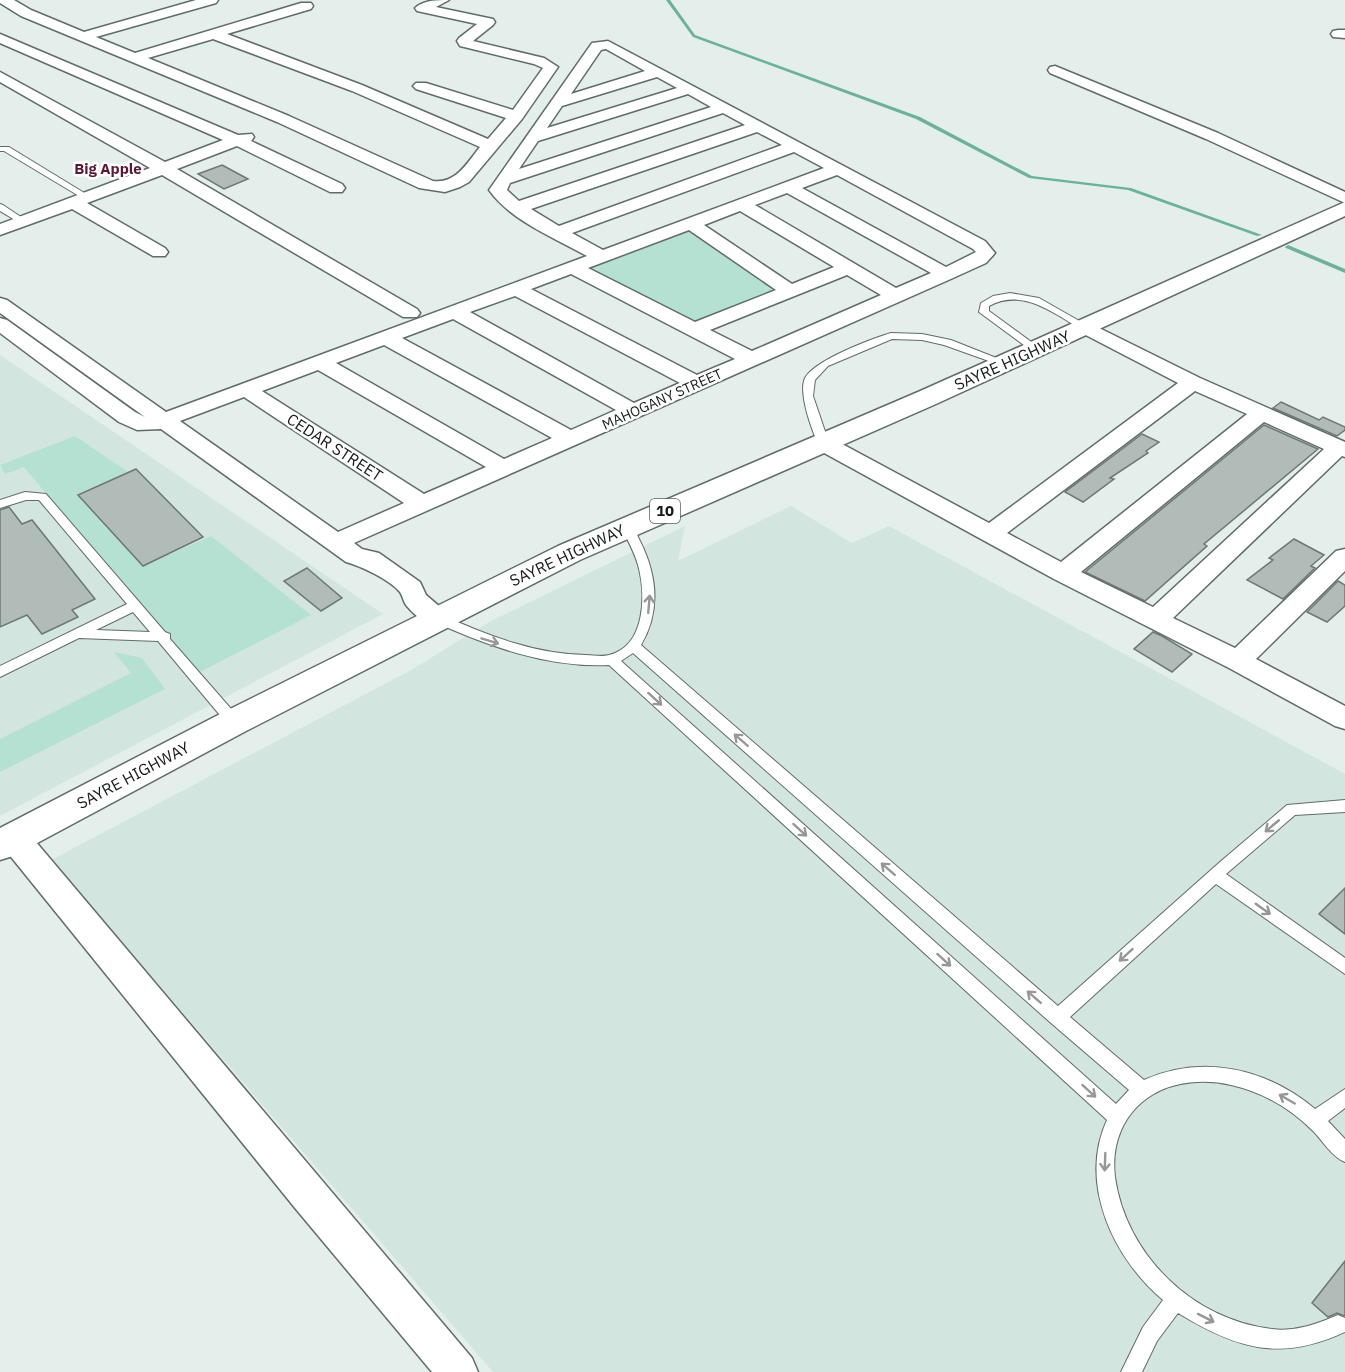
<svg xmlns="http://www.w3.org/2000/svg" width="1345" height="1372" font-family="'IBM Plex Sans',sans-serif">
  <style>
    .built { fill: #d2e6df }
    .green { fill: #b4e1d2 }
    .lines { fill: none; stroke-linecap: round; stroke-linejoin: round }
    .stream { fill: #6db19d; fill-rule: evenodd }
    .building { fill: #b1bcb8; stroke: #6d7774; stroke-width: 1.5 }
    .lane-casing { stroke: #616b68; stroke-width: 2 }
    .street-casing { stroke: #616b68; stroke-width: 3 }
    .highway-casing { stroke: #616b68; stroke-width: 3 }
    .lane { fill: #fff; fill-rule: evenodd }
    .street { fill: #fff; fill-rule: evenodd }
    .highway { fill: #fff; fill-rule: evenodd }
    .oneway { stroke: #969898 }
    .labels { text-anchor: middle; stroke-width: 5; stroke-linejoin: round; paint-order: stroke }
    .far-street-label { font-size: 14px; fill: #161a19; stroke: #fff }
    .far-neighbourhood-label { font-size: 15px; font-weight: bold; fill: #581838; stroke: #fff }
    .shield { fill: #fff; stroke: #5c5f5e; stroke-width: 1.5 }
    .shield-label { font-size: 15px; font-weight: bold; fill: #161a19 }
    .street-label { font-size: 16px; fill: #161a19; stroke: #fff }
  </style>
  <rect width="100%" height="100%" fill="#e4efeb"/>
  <g class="built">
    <polygon points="0,355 383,614 0,816"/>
    <polygon points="791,506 852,543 889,526 1345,774 1345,1372 493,1372 51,860 413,669 489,622 685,526 678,561"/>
  </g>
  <g class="green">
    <polygon points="691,229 777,290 694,323 585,269"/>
    <polygon points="75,436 128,472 78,495 143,566 211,536 311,615 196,674 24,467 5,474 0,465"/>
    <polygon points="114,652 142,658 165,689 0,772 0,739 131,673"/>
  </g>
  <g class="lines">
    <g class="stream">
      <polygon points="666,0 670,0 695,35 920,117 1032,176 1131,188 1262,235 1257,236 1128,190 1029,178 916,119 693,37"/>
      <polygon points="1288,245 1345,269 1345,273 1286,248 1285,247"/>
    </g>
  </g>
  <g class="building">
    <polygon points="222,165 248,179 224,189 198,174"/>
    <polygon points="1281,402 1319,420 1323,417 1345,427 1345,430 1337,436 1273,408"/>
    <polygon points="1264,425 1318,449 1204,544 1207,546 1145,601 1085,572"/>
    <polygon points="1142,434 1159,442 1146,451 1148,453 1110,478 1114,479 1083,502 1065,492"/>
    <polygon points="136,469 203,537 143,566 78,495"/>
    <polygon points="9,507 22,524 32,520 95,599 72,610 78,617 42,634 27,615 0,627 0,510"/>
    <polygon points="1294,539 1324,555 1311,566 1315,568 1283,599 1247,580 1273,560 1269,558"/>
    <polygon points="307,568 342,598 321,611 284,581"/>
    <polygon points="1338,581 1345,585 1345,606 1327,622 1307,612"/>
    <polygon points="1153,632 1162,636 1192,654 1172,672 1134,649"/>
    <polygon points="1345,888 1345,934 1319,914"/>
    <polygon points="1345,1261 1345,1316 1337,1313 1328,1317 1312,1303"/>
  </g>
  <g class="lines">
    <g class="lane-casing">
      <g id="lane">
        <polygon points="0,147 9,147 91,197 84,199 4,151 0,151"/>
        <polygon points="0,204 3,205 27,221 20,223 0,211"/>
        <path d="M1010,293L1039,298L1090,327L1085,330L1081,329C1052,312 1022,288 989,306V311L1041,349L1040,351H1032L979,312L981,303L993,296Z"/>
        <path d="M891,333L922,334L951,340L1009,363L1008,365H1000L944,345L922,340L892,339L828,366L815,380L813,396L829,443L823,446L819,445C812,431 798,393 805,378C815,360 871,339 891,333Z"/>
        <path d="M25,492L46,494L165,632L170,634V639L239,718L241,722L239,726H229L158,641L79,638L0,677V666L127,604L39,500H26L0,508V500ZM133,612L150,632L96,630Z"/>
        <path d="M627,523C634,526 637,535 640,541C657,575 661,611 641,645L1058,1006L1220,862L1287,805L1345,800V812L1295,815L1226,874L1345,958V974L1216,884L1070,1017L1144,1080C1203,1054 1266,1068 1315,1109L1345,1089V1108L1328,1121L1345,1139V1162C1332,1157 1323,1141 1313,1131C1290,1108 1262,1092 1231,1085C1206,1079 1174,1081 1152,1095C1123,1113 1111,1144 1115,1177C1126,1255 1193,1320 1272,1329C1295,1332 1317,1324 1338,1315L1345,1318V1332C1280,1362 1237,1349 1178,1313L1157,1341L1142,1372H1121L1143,1327L1163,1300C1113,1258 1078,1183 1107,1120L609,665C547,668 488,646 432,621L431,618L432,615H442C488,636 535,654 586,655C593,655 602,657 609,655C646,646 646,594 638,565C634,551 627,539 621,527ZM633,653L1051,1023L1129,1090L1116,1104L621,661Z"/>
      </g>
    </g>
    <g class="street-casing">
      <g id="street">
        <path d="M0,0H14L31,10L84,32L196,0H218L216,3L96,37L135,53L301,3H311L313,6L311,9L227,34L362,85L488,139L506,118L416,89L413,86L416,83H426L513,110L543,68L534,64L460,46L457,41L459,38L477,24L417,11L415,8C424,0 436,0 449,0L436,7L493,19L495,22L493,25L473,41L544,58L558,67L522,119L469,182L460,187L445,192L419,188L277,122L21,16L0,3ZM213,39L352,91L480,147C467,163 456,184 433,181L289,116L148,58Z"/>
        <polygon points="1338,30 1345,30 1345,38 1333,37 1331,34 1333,31"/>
        <polygon points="0,34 238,135 252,134 254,137 251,141 342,184 345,188 342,192 330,192 237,146 177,169 417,309 420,313 417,317 403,317 162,175 87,203 165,248 168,252 165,256 153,256 72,209 0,235 0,224 150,168 0,82 0,72 165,162 223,140 0,43"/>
        <path d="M608,41L985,241L995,253L986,263L953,278L354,543L362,549L379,553L420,582L426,595L446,612L450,618L446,624C430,629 416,617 406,605C403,601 403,596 400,592C390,580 361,566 346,562L161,429L137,430L119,422L0,333V318L7,320L135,412L145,417L0,313V298L7,300L166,412L587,256C555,238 511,221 489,190L592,43ZM606,49L645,71L571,94L601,50ZM657,77L677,88L547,128L562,106ZM688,94L711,107L519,169L538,141ZM723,113L745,125L519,201L507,190L510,183ZM757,132L782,145L559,226L531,209ZM794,152L824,168L603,250L572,233ZM837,175L973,249L976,252L946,267L802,188ZM787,193L931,273L896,288L755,205ZM740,211L834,267L792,284L704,225ZM689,230L776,290L695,322L588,268ZM571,274L735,359L697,375L531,289ZM847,275L881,295L752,351L710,330ZM515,296L680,383L634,403L470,312ZM453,319L616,410L571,430L402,338ZM384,345L552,438L504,459L336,363ZM318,370L486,467L424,494L262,391ZM244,397L404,503L338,532L180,421Z"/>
        <polygon points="1055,66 1218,133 1345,192 1345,203 1206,139 1050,73 1048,70 1050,67"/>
        <path d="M1085,321L1200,378L1345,442V457L1342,456L1173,618L1235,648L1336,551L1345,549V571L1256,659L1345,706V729L1335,726L1229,668L1054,579L815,448L812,443L815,438L823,436L831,438L989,523L1178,383L1078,331L1075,327L1078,323ZM1195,391L1247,414L1061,562L1007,533ZM1264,422L1324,449L1153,607L1081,572Z"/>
        <polygon points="14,826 25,829 472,1358 478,1372 432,1372 295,1208 3,847 0,836 3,829"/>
      </g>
    </g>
    <g class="highway-casing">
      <polygon id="highway" points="1345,202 1345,216 936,404 580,560 246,731 13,856 0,860 0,828 222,713 558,546 918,392"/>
    </g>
    <use href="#lane" class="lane"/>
    <use href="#street" class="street"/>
    <use href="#highway" class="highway"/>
  </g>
  <defs><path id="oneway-shaft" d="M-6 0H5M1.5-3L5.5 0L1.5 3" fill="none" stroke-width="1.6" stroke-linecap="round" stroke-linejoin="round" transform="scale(1.5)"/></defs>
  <g class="oneway">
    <use href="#oneway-shaft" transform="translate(649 604) rotate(-85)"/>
    <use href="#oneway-shaft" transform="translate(490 641) rotate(17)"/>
    <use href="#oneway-shaft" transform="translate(655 699) rotate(42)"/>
    <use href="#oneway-shaft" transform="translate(741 740) rotate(-139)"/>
    <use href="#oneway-shaft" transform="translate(1272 826) rotate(140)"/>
    <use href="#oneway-shaft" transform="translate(800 830) rotate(42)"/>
    <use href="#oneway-shaft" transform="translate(888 869) rotate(-139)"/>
    <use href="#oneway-shaft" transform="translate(1263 909) rotate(35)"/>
    <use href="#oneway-shaft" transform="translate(1126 955) rotate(138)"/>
    <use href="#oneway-shaft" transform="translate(944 960) rotate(42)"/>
    <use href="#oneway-shaft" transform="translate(1034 997) rotate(-139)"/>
    <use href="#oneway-shaft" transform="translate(1089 1091) rotate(42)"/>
    <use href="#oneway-shaft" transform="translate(1287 1099) rotate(-150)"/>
    <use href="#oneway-shaft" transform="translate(1105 1162) rotate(92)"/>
    <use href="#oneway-shaft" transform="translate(1206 1318) rotate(27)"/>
  </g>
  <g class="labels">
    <g class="far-street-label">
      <text transform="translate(662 399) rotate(-24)" y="5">MAHOGANY STREET</text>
    </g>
    <g class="far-neighbourhood-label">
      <text x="108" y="174">Big Apple</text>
    </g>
    <rect class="shield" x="650" y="499" width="30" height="24" rx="4.5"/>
    <g class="shield-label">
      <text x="665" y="516">10</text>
    </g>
    <g class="street-label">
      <text transform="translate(1012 360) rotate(-24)" y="6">SAYRE HIGHWAY</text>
      <text transform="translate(335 447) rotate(33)" y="6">CEDAR STREET</text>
      <text transform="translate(567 555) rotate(-25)" y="6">SAYRE HIGHWAY</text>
      <text transform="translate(133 775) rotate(-28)" y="6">SAYRE HIGHWAY</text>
    </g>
  </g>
</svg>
